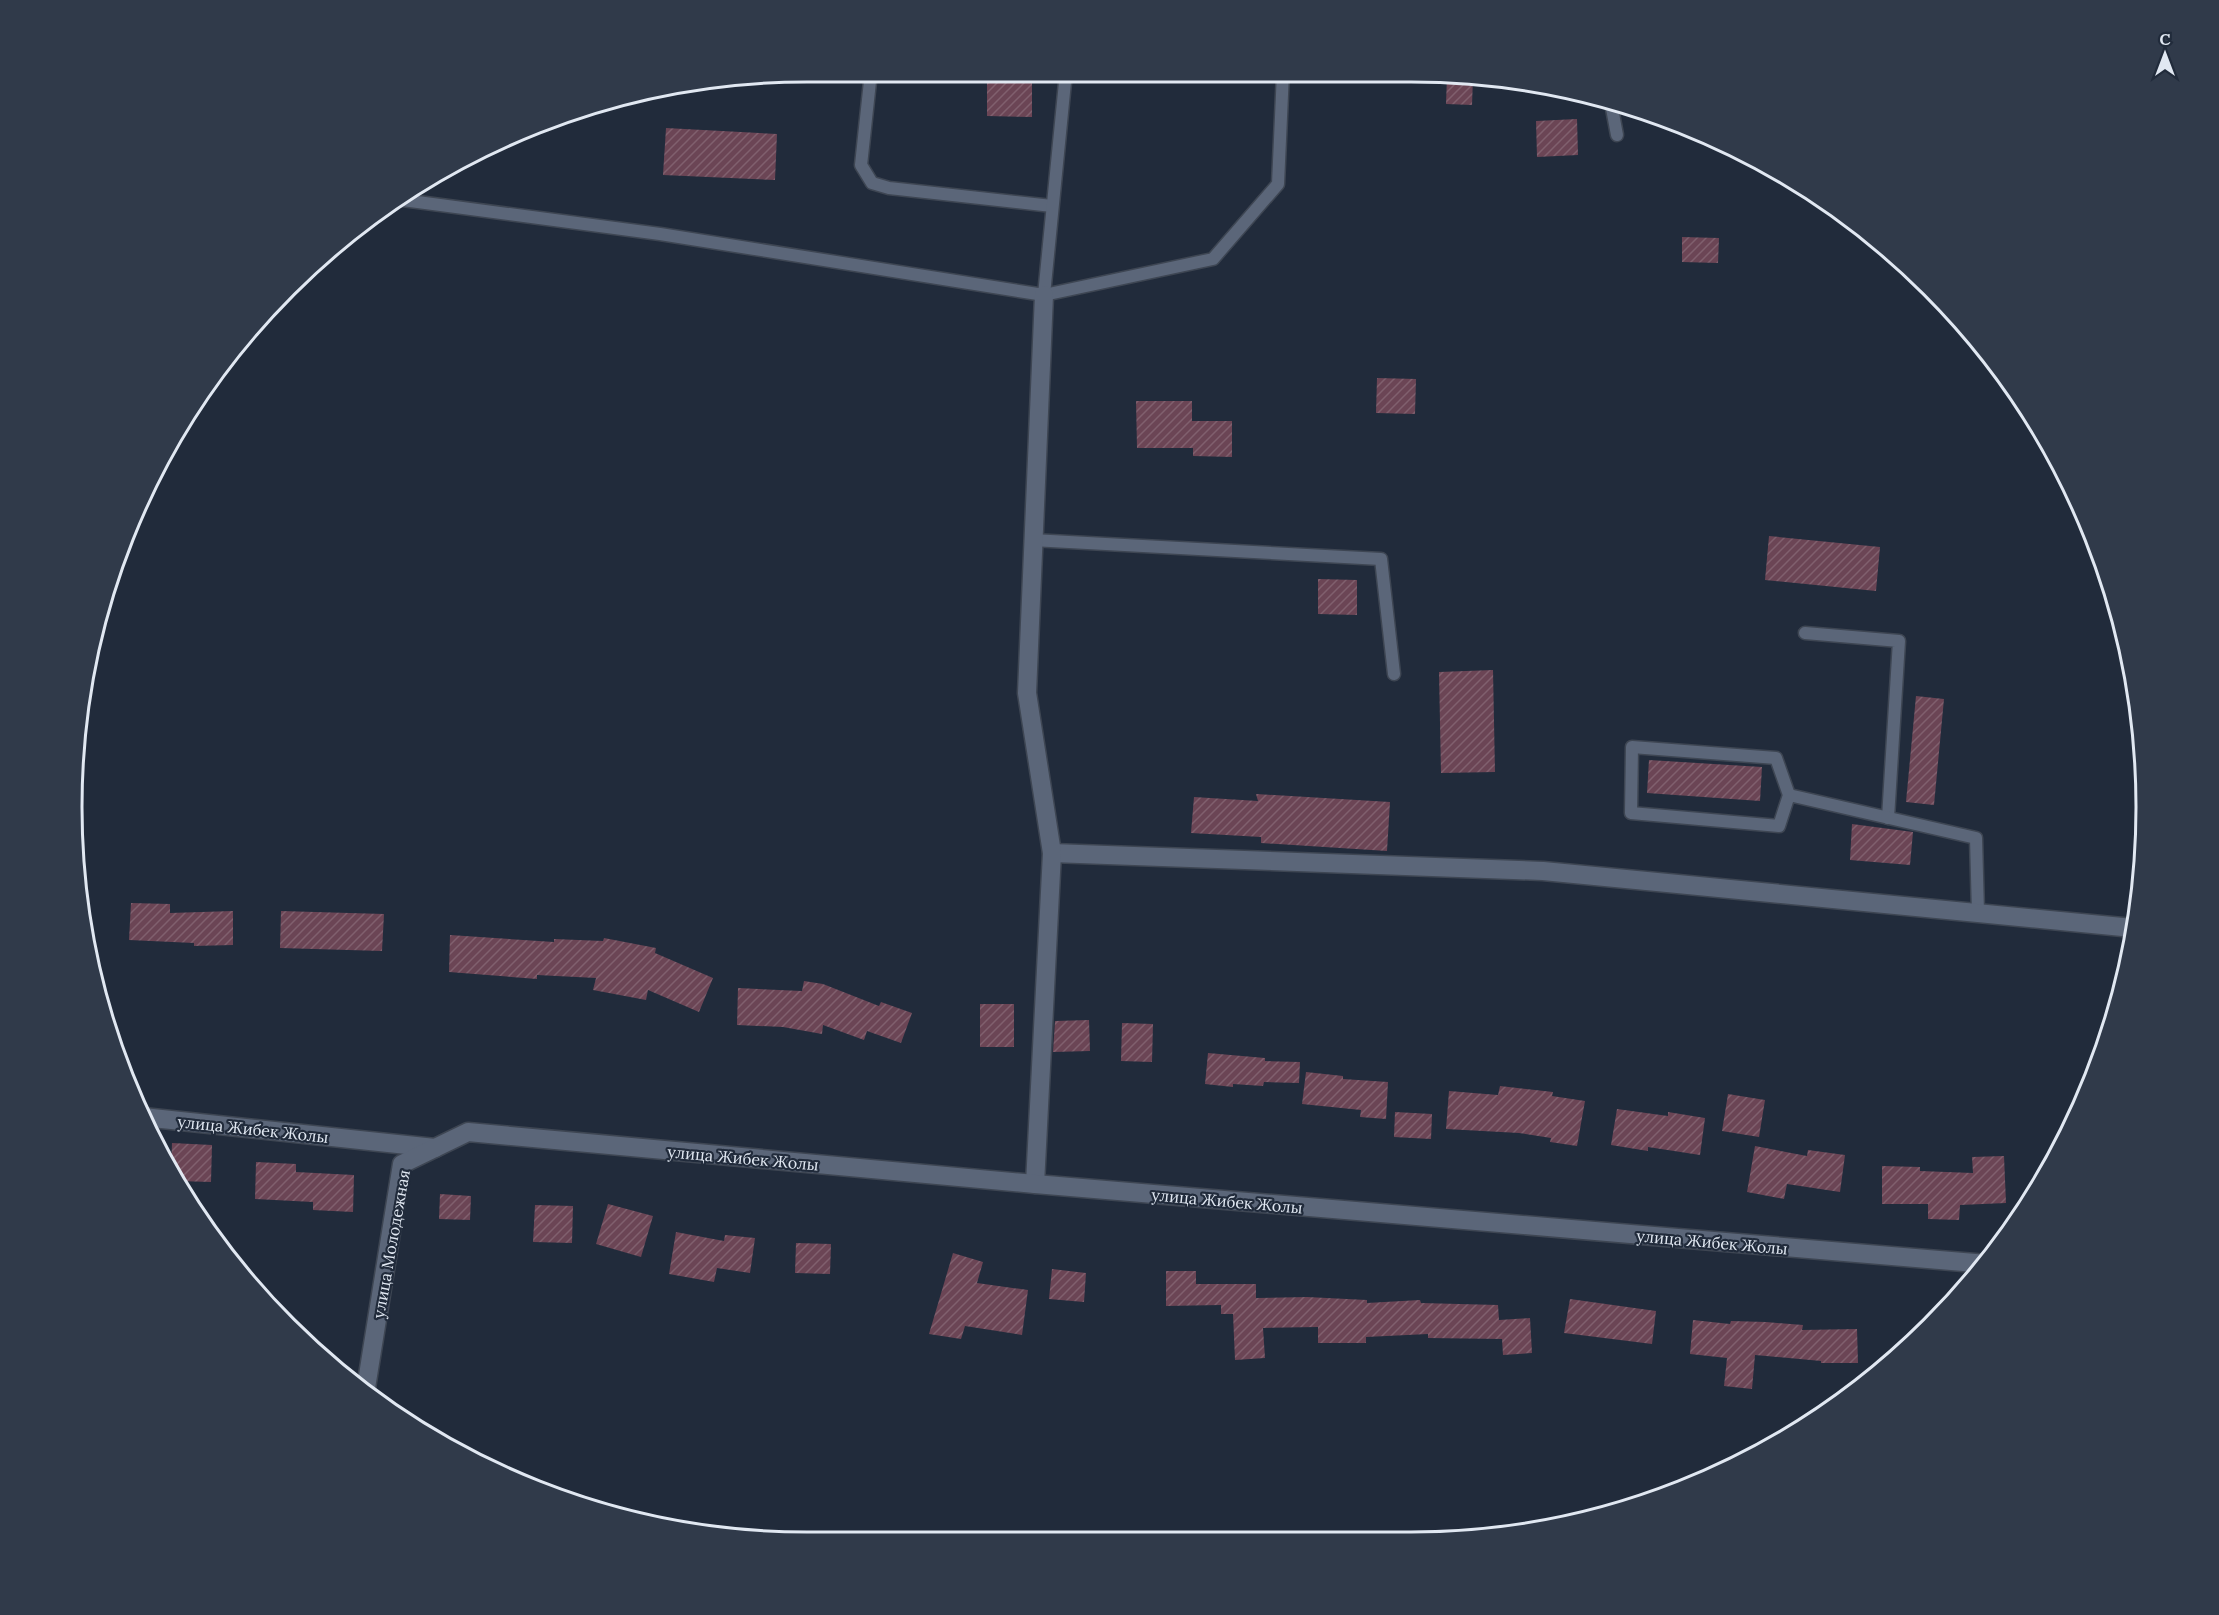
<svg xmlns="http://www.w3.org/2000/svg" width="2219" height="1615" font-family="Lora,serif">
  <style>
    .building { fill: url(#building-hatch) }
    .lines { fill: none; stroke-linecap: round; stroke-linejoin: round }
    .lane-casing { stroke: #3e4653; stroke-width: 15 }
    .street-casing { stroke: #3e4653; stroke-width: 21 }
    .lane { stroke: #5b6679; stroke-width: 12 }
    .street { stroke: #5b6679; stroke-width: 18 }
    .labels { text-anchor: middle; stroke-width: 4.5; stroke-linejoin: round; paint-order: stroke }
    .street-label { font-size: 16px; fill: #e1e8f2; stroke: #212b3b }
    .rim { fill: none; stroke: #e1e8f2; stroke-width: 3 }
  </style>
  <defs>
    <pattern id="building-hatch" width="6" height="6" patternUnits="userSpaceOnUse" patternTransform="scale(1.5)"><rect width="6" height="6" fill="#6b4555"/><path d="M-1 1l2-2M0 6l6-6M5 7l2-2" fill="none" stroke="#80606e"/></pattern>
  </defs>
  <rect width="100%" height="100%" fill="#212b3b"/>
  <g class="building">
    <polygon points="987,72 1032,72 1032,117 987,116"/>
    <polygon points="1447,76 1473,78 1472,105 1446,104"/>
    <polygon points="1577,119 1578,155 1537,157 1536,121"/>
    <polygon points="666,128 777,134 775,180 663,175"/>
    <polygon points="1682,237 1719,238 1718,263 1682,262"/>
    <polygon points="1377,378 1416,379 1415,414 1376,413"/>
    <polygon points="1136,401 1192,401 1192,421 1232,421 1232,457 1193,456 1193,448 1137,448"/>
    <polygon points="1769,536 1880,547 1876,591 1765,580"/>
    <polygon points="1318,579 1357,580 1357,615 1318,614"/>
    <polygon points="1493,670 1495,772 1441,773 1439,672"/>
    <polygon points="1916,696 1944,699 1934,805 1906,802"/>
    <polygon points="1649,760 1762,767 1760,801 1647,793"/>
    <polygon points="1256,794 1390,802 1387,851 1261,843 1261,837 1191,833 1194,797 1258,801"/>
    <polygon points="1852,824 1913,832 1910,865 1850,860"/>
    <polygon points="131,903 170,904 170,913 233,911 233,945 194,946 194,943 129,940"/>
    <polygon points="281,911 384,914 382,951 280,948"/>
    <polygon points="450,935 554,942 554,939 603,941 604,938 656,948 655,953 713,978 699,1012 648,990 646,1000 593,990 596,978 537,975 537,979 449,972"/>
    <polygon points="804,981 823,984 879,1006 881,1002 912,1013 901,1043 867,1031 864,1040 823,1025 822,1034 783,1027 737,1025 738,988 802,991"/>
    <rect x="980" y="1004" width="34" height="43"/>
    <polygon points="1089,1020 1090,1051 1053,1052 1055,1021"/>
    <polygon points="1122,1023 1153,1024 1152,1062 1121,1061"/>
    <polygon points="1208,1053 1265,1058 1265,1061 1300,1062 1299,1083 1264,1082 1263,1086 1233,1084 1233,1087 1205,1084"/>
    <polygon points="1306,1072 1343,1076 1343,1079 1388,1082 1386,1119 1360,1117 1361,1110 1302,1104"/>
    <polygon points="1500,1086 1553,1092 1552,1096 1585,1101 1577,1146 1550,1142 1551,1138 1519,1133 1446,1129 1449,1091 1498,1095"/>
    <polygon points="1728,1094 1765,1100 1759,1137 1722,1131"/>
    <polygon points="1617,1109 1668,1116 1668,1112 1705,1118 1700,1155 1648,1147 1648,1151 1611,1145"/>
    <polygon points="1395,1112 1432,1114 1431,1139 1394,1137"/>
    <polygon points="172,1143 212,1145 211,1182 177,1181 171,1170"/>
    <polygon points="1755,1146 1807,1156 1808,1150 1845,1155 1840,1192 1787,1184 1784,1199 1747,1192"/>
    <polygon points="2004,1156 2006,1203 1960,1205 1959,1220 1928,1219 1928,1204 1882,1204 1882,1166 1920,1167 1920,1171 1973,1173 1972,1157"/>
    <polygon points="256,1162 296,1164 296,1172 354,1175 353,1212 313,1210 313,1202 255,1199"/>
    <polygon points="440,1194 471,1196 470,1220 439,1219"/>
    <polygon points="608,1204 653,1216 641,1257 596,1244"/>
    <polygon points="535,1205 573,1206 572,1243 533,1242"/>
    <polygon points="676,1232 724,1241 725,1235 755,1238 750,1273 717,1268 714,1282 669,1274"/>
    <polygon points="796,1243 831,1244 830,1274 795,1273"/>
    <polygon points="953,1253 983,1262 977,1283 1028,1290 1022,1335 965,1326 961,1339 929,1334"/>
    <polygon points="1052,1269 1086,1273 1084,1302 1049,1299"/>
    <polygon points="1166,1271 1196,1271 1196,1284 1256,1284 1256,1298 1307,1297 1367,1300 1367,1303 1420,1300 1421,1303 1498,1305 1499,1320 1530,1318 1532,1353 1503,1355 1502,1339 1428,1338 1428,1334 1366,1337 1366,1343 1318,1343 1318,1327 1263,1328 1265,1358 1235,1360 1233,1314 1221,1314 1221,1305 1166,1306"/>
    <polygon points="1570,1299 1656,1311 1652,1344 1564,1333"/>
    <polygon points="1693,1320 1730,1324 1731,1321 1766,1322 1803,1325 1802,1330 1857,1329 1858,1363 1821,1363 1821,1361 1755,1355 1752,1389 1724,1386 1727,1358 1690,1354"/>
  </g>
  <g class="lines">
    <g class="lane-casing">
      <g id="lane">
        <polyline points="871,72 861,165 872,183 889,188 1052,206"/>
        <polyline points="1611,103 1617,135"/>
        <polyline points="395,199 660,234 1044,295 1213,259 1278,184 1283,72"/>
        <polyline points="1044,295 1066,72"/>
        <polyline points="1032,540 1381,559 1394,674"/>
        <polyline points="1805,633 1899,641 1888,818"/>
        <polyline points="1789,795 1779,826 1631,813 1632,747 1776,758 1789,795 1976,838 1978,913"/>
      </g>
    </g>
    <g class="street-casing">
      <g id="street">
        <polyline points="1052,853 1543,871 2133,928"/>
        <polyline points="143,1117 435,1148"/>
        <polyline points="1035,1184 1052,853 1027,693 1044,295"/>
        <polyline points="365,1394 402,1164 468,1132 1035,1184 1987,1264"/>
      </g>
    </g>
    <use href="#lane" class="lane"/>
    <use href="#street" class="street"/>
  </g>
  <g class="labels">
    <g class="street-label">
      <text transform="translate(253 1129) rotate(6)" y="6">улица Жибек Жолы</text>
      <text transform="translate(743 1158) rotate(5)" y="6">улица Жибек Жолы</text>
      <text transform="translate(1227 1201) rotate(5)" y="6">улица Жибек Жолы</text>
      <text transform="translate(1712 1242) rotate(5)" y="6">улица Жибек Жолы</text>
      <text transform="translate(391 1244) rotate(-80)" y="6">улица Молодежная</text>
    </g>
  </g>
  <path d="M0 0H2219V1615H0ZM807 82H1411A725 725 0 0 1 2136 807V807A725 725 0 0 1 1411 1532H807A725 725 0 0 1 82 807V807A725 725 0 0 1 807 82Z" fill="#303a4a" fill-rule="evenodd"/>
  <path class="rim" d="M807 82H1411A725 725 0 0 1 2136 807V807A725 725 0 0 1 1411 1532H807A725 725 0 0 1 82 807V807A725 725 0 0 1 807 82Z"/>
  <g transform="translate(2165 54)" stroke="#212b3b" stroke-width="4.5" paint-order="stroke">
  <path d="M0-4.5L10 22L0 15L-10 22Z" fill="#e1e8f2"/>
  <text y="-9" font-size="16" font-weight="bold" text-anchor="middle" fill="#e1e8f2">С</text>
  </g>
</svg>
